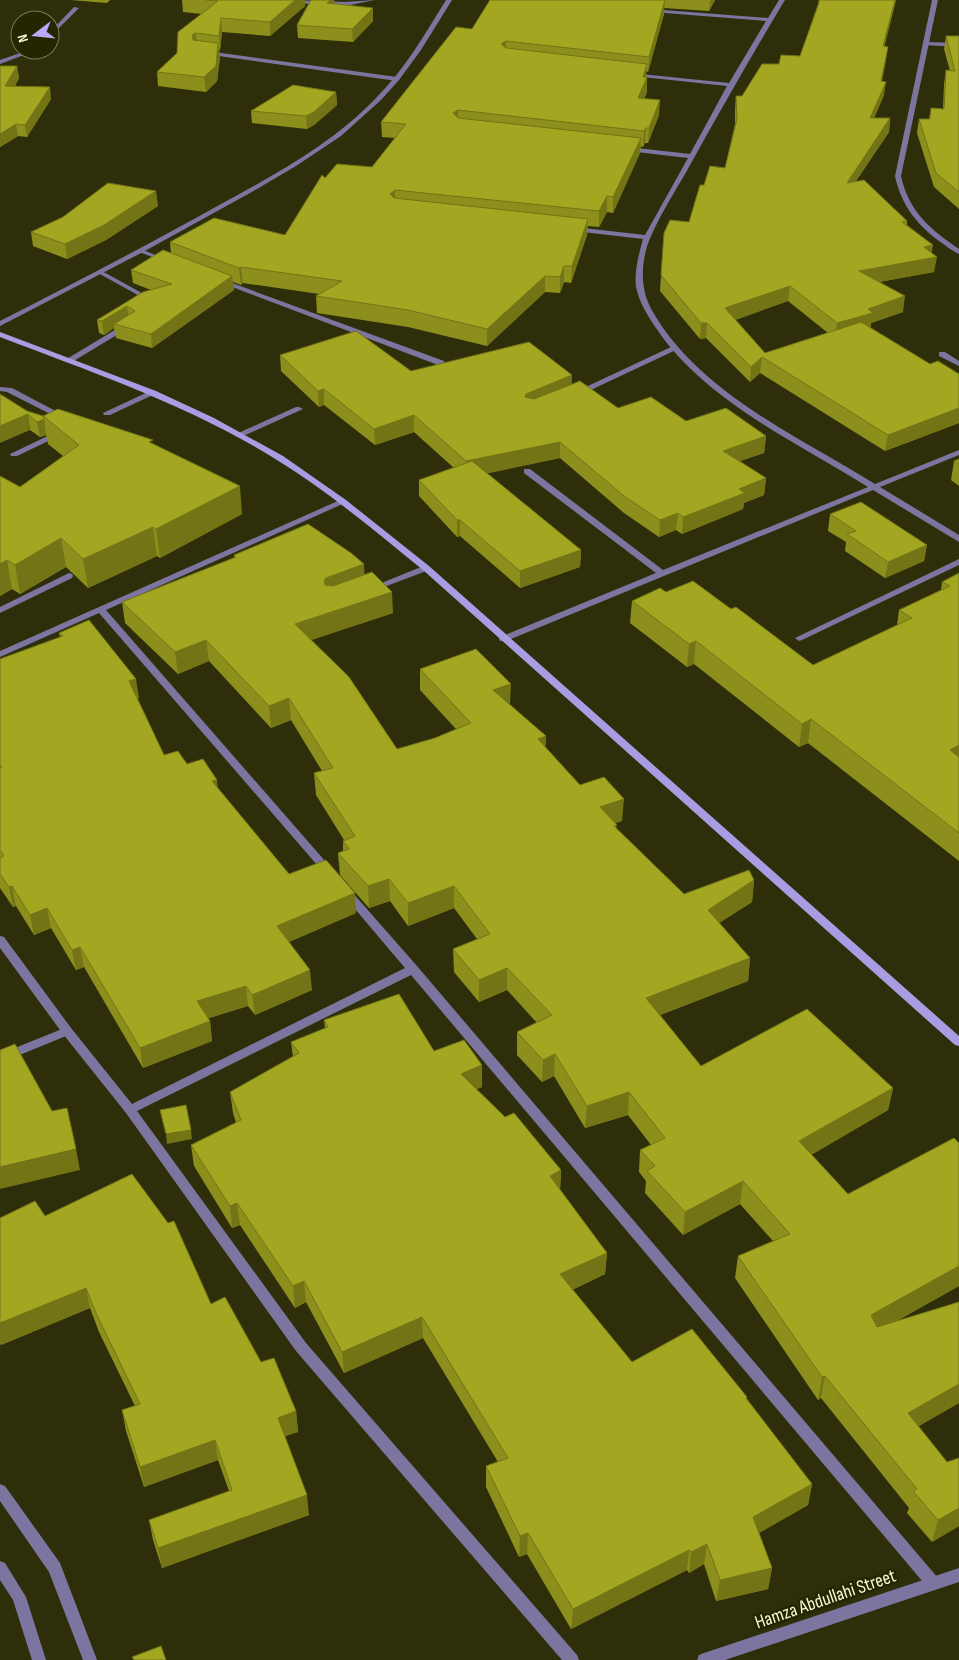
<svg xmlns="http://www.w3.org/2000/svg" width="959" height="1660" font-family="'Sofia Sans Condensed',sans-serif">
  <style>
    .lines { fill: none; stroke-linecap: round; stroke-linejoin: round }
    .service { fill: #7b75a0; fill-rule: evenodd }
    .minor { fill: #7b75a0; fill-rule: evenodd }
    .tertiary { fill: #7b75a0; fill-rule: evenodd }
    .secondary { fill: #a89de2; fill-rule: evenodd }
    .wall { fill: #8c8f1c; fill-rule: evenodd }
    .shaded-wall { fill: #727416 }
    .building { fill: #a3a620; stroke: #727416 }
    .labels { text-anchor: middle; stroke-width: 5; stroke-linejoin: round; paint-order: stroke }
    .near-street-label { font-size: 19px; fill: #f5f8d5; stroke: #252501 }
  </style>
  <rect width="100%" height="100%" fill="#2e2f0a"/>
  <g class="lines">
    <g class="service">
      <polygon points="291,0 345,2 375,0 345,6 293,3"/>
      <polygon points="926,42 959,43 959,47 924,45 923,44"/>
      <polygon points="207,51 397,77 400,79 397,81 205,54 205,52"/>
      <polygon points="100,270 140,292 151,302 145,303 136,294 98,273 97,272"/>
      <polygon points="123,325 130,327 72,362 66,362 65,360"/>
      <polygon points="671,347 678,349 580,395 574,395 573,393"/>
      <polygon points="0,387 12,388 69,418 65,420 62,420 7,392 0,391"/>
      <polygon points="150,391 156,391 157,393 110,415 104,415 103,413"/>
      <polygon points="296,407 299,407 303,409 241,437 238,437 234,435"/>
      <polygon points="56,432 62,432 63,434 17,456 11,456 10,454"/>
      <polygon points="426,565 429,566 429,570 376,590 370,590 369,588"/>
      <polygon points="69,573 72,574 73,576 72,578 0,613 0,607"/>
      <polygon points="67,1027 71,1028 73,1031 71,1034 0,1063 0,1054"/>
    </g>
    <g class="minor">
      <path d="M779,0H785C752,55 720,111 689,167C676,190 661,213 651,236C644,251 641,272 644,288C646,302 654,314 661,325C710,397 802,439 875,484L959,450V455L880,487L959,535V542L873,490L506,641H500L499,639L500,637L656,573L524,473V469H530L663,570L868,487C796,442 704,400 656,328C648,316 639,302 636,287C634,271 639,254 643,239L574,231L571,229L574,227L645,235L688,158L628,151L625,149L628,147L690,154L727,86L633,76L630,74L631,73L729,83L766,21L652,12L650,11V9L768,18Z"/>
      <path d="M932,0H938L901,176C909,212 930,229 959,249V254C952,251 945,245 939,241C916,224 901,204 895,176Z"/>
      <polygon points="74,7 79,8 50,37 50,32"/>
      <polygon points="29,50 37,50 0,64 0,60"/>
      <polygon points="139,250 143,250 168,260 163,261 139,252"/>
      <polygon points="221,279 444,361 445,363 441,365 438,365 219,282 218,281"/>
      <polygon points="939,352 945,352 959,361 959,366 939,356"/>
      <polygon points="340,500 346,500 347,502 106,610 332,869 333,871 332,873 324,873 99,613 0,657 0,651"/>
      <polygon points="959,559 959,565 802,640 799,641 795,638"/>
      <polygon points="348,890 352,892 417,966 938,1578 940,1583 938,1588 933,1590 928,1588 411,975 137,1111 306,1343 577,1655 579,1660 562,1660 296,1351 126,1113 63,1034 0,948 0,936 4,937 71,1028 132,1104 405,968 344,896 343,894 344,892"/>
      <polygon points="0,1484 5,1486 60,1563 97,1660 83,1660 49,1572 0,1501"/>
      <polygon points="0,1561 5,1563 26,1597 46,1660 32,1660 13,1600 0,1580"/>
    </g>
    <g class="tertiary">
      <path d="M446,0H452L421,50L399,80L381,100L341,136L296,166L250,193L143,252L0,326V321C74,283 148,245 221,204C276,174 332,144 376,98C405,69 425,34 446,0Z"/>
      <polygon points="959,1568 959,1582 725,1660 697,1660 699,1655 704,1653"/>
    </g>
    <path class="secondary" d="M0,332L156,391L214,418L283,456L346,500L429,566L959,1036V1046L955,1045L423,570C376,532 329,492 277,460C191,406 94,373 0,337Z"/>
  </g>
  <g class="wall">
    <polygon points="70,0 110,0 107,3"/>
    <polygon points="182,0 305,0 305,6 270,36 222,32 220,50 219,50 220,57 217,81 206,92 158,86 157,72 177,53 202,14 183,12"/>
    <polygon points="334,0 334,4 373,8 373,21 353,42 298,38 297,25"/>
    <polygon points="490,0 715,0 709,11 664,8 664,14 648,72 646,71 646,77 647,77 647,92 644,99 659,115 648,143 645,143 643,147 641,146 640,153 613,213 607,212 599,227 588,226 587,235 571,283 564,282 560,293 545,292 487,346 408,327 317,313 316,296 319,294 243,283 241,285 233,282 234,290 152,348 116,338 114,328 104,335 99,333 97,320 151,290 133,283 131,270 171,253 170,242 285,235 325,178 372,167 395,138 382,137 381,122 472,29"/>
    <path d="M819,0H896L884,47L886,60L882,81L884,95L874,118H890L889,132L856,181L907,221V225L933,245L931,252L934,272L879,282L903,312L871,323V328L930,364L959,374V423L885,451L760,373L750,382L706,338L700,339L660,291L664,233L689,222L704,185L725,168L735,124V110L736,96H742L779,64L800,56L818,4ZM788,301L828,333L765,353L735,320Z"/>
    <polygon points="946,36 959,36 959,209 934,187 917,133 919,119 929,119 931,108 943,109 944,84 946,70 950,71 944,49"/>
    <polygon points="0,66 17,66 19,78 15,86 51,99 27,137 18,136 0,147"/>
    <polygon points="336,92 337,105 314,125 307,129 252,123 251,111"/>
    <polygon points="158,206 106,240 67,259 33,246 31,232"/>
    <polygon points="280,355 411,371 572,375 571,385 618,408 766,436 764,453 740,461 766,478 764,495 744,503 743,509 682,534 676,530 659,537 624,513 560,458 487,473 581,550 580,567 520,588 460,536 457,537 419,496 419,480 454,468 414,432 375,445 324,405 319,407 281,371"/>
    <polygon points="27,411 43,416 153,444 242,514 160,558 157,556 88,588 66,567 20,594 12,589 0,596 0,476 20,487 63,456 48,444 46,435 40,437 30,430"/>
    <polygon points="959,459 959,486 951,480 954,461"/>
    <polygon points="830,514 927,545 924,561 885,578 845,551 846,542 828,531"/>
    <polygon points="234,555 365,574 393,613 311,640 397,749 435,738 456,729 420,690 420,669 510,705 546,736 545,747 580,785 622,821 615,823 617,829 684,894 754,880 752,902 719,923 750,958 748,981 660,1015 701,1066 893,1088 888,1110 811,1155 848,1194 959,1143 959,1286 895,1322 959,1302 959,1403 918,1426 947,1462 959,1458 959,1526 932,1542 907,1513 909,1508 821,1398 818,1400 735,1278 738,1256 773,1241 740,1204 683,1235 645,1193 646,1181 639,1172 640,1150 651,1145 628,1115 585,1128 554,1076 542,1082 517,1055 517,1032 537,1023 507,990 479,1002 454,972 453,949 477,939 454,908 408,926 390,901 369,908 340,875 338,853 343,851 343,841 344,840 316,795 314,773 322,771 291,720 271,728 209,661 178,674 125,623 122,602 234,558"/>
    <polygon points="959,573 959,861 808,743 799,747 694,664 687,667 630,623 632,601 666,592 731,609 813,665 897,625 899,610 941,590 942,582"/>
    <polygon points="59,633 139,698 137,698 164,755 187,764 218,788 289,874 356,913 289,942 312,990 255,1015 248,1006 208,1018 210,1021 212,1041 143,1068 84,967 76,970 51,928 34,935 16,906 13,907 0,888 0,659 60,637"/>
    <polygon points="324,1020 434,1051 482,1087 476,1089 505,1117 561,1170 560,1190 607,1253 605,1274 572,1290 632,1362 747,1397 747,1400 812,1484 808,1505 759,1533 772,1568 768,1589 716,1601 704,1564 689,1573 687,1570 571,1629 527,1554 519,1557 486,1487 486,1466 498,1462 423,1338 344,1373 306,1302 295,1308 240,1225 232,1228 194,1166 191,1145 236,1123 233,1113 230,1092 293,1057 291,1042 325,1028"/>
    <polygon points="45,1216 211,1304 261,1362 296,1411 298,1432 285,1436 309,1515 162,1568 153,1540 149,1520 229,1491 218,1460 144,1487 126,1431 122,1410 135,1406 99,1332 90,1308 1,1345 0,1343 0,1218"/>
  </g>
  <g class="shaded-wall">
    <polygon points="295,0 305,0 305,6 270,36 270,22"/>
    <polygon points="330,0 334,0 335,7 327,3"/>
    <polygon points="665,0 664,14 648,72 649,57"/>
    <polygon points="710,0 715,0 709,11"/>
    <polygon points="895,0 896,0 881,60 883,46"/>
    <polygon points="373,8 373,21 353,42 352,29"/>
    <polygon points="221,18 222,32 220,50 219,36"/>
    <polygon points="196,33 197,47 192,35"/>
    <polygon points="506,41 506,55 501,44"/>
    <polygon points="218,43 220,57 217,81 206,92 204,77"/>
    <polygon points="888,47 886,60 879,95 881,81"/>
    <polygon points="647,64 646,79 647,77 647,92 638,113 638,98"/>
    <polygon points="17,66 19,78 7,98 5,86"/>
    <polygon points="886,82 884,95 868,132 870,118"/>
    <polygon points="50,87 51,99 27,137 25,125"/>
    <polygon points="336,92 337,105 314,125 307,129 306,116"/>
    <polygon points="660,100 659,115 648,143 649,128"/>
    <polygon points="458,110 458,125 453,113"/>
    <polygon points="890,118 889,132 845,197 847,183"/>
    <polygon points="16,124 18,136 0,147 0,134"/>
    <polygon points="646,128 645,143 643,147 644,131"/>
    <polygon points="641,138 640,153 613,213 613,197"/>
    <polygon points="395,190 395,206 390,194"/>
    <polygon points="156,191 158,206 106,240 67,259 65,244"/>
    <polygon points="607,196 607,212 599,227 599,211"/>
    <polygon points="588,219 587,235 571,283 572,266"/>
    <polygon points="933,245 931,258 937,257 934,272 857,286 859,271 924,247"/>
    <polygon points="564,266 564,282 560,293 560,277"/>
    <polygon points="241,267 243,283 241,285 239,268"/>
    <polygon points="232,276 234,290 152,348 151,334"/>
    <polygon points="545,276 545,292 487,346 487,329"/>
    <polygon points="790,286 788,301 724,324 725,308"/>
    <polygon points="905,296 903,312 871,323 871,328 835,338 837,323 868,309"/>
    <polygon points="127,306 129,320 114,324 114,328 104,335 102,321"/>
    <polygon points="701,323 707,323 706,338 700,339"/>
    <polygon points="762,357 760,373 750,382 751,367"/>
    <polygon points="572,375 571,391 525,410 526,394"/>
    <polygon points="324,389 324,405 319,407 318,391"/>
    <polygon points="959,408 959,423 885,451 888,435"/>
    <polygon points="28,414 30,430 0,443 0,426"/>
    <polygon points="414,415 414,432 375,445 374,429"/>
    <polygon points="44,419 46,435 40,437 37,422"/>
    <polygon points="766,436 764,453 722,467 723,451"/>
    <polygon points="560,442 560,458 466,478 466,461"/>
    <polygon points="766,478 764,495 744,503 743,509 682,534 683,517 739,489"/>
    <polygon points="240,486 242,514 160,558 156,529"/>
    <polygon points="678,513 676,530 659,537 660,520"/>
    <polygon points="457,520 460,520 460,536 457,537"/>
    <polygon points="153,527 157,556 88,588 83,559"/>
    <polygon points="61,538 66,567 20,594 15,565"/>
    <polygon points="927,545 924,561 885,578 888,562"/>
    <polygon points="581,550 580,567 520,588 520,571"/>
    <polygon points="7,560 12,589 0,596 0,564"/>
    <polygon points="364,564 365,585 327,599 324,581 326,578"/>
    <polygon points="392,592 393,613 296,645 295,624"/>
    <polygon points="206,640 209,661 178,674 175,652"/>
    <polygon points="696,641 694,664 687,667 689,644"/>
    <polygon points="136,679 139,698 132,700 129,681"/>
    <polygon points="511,684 510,705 493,690"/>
    <polygon points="289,698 291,720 271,728 269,706"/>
    <polygon points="811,719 808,743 799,747 802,724"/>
    <polygon points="546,736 545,758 538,739"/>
    <polygon points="959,745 959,766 950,750"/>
    <polygon points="217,780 219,799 212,781"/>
    <polygon points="624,799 622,821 599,829 600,807"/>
    <polygon points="389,879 390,901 369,908 368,886"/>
    <polygon points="754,880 752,902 705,932 708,910"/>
    <polygon points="12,886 16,906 13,907 9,887"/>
    <polygon points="454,886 454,908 408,926 408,903"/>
    <polygon points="355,893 356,913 279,946 277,926"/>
    <polygon points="47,908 51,928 34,935 30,915"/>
    <polygon points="80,947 84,967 76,970 72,950"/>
    <polygon points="750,958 748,981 645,1021 646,998"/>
    <polygon points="507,968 507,990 479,1002 479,980"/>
    <polygon points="310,970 312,990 255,1015 252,995"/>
    <polygon points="246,986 248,1006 200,1021 197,1001"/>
    <polygon points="210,1021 212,1041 143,1068 140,1048"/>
    <polygon points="555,1054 554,1076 542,1082 543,1060"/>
    <polygon points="482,1065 482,1087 461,1096 461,1074"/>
    <polygon points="893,1088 888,1110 795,1164 799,1141"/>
    <polygon points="629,1092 628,1115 585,1128 587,1106"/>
    <polygon points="191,1130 192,1139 167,1144 166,1134"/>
    <polygon points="76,1149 80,1170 0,1189 0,1167"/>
    <polygon points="561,1170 560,1192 550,1176"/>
    <polygon points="743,1181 740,1204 683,1235 685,1212"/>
    <polygon points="237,1203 240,1225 232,1228 230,1206"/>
    <polygon points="607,1253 605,1274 559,1296 560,1274"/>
    <polygon points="959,1266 959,1286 867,1337 871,1315"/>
    <polygon points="304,1281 306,1302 295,1308 293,1286"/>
    <polygon points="86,1288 90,1308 1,1345 0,1341 0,1323"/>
    <polygon points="422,1317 423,1338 344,1373 342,1352"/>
    <polygon points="825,1376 821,1398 818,1400 822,1377"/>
    <polygon points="959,1384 959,1403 902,1436 908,1413"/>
    <polygon points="296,1411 298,1432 280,1438 278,1418"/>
    <polygon points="215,1440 218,1460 144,1487 140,1467"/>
    <polygon points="812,1484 808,1505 750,1538 753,1517"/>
    <polygon points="307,1495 309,1515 162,1568 158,1548"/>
    <polygon points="959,1508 959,1526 932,1542 938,1520"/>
    <polygon points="528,1533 527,1554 519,1557 520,1536"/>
    <polygon points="707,1544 704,1564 689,1573 691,1552"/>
    <polygon points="689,1550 687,1570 571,1629 573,1609"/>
    <polygon points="772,1568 768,1589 716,1601 720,1580"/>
  </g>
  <g class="building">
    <polygon points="206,0 295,0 270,22 221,18 219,36 196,33 192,35 193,40 218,43 216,66 204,77 157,72 177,53 178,32 218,1"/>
    <polygon points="311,0 330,0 327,3 373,8 352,29 297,25"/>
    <polygon points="490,0 665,0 649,57 506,41 501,44 506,48 647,64 643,77 647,77 638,98 660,100 649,128 646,128 644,131 458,110 453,113 458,118 641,138 613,197 607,196 599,211 395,190 390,194 394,198 588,219 572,266 564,266 560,277 545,276 487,329 408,310 316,296 342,281 241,267 239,268 170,242 214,218 285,235 322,175 325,178 337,164 372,167 406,124 381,122 456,27 472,29"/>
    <polygon points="819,0 895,0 883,46 888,47 881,81 886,82 870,118 890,118 847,183 864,180 907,221 902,222 933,245 924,247 937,257 859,271 905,296 868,309 873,313 837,323 790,286 725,308 765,353 861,322 930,364 938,361 959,374 959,408 888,435 762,357 751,367 707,323 701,323 661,275 664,233 670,220 689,222 700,185 704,185 710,166 725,168 737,119 736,96 742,96 762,64 779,64 781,55 800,56 819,3"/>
    <polygon points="946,36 959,36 959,192 936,173 919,119 930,119 931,108 944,109 946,70 955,71"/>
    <polygon points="0,66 17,66 5,86 50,87 25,125 16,124 0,134"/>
    <polygon points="293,85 336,92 314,112 306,116 251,111"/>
    <polygon points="108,183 156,191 104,225 65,244 31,232 63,217"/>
    <polygon points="163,250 232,276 151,334 114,324 135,311 127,306 102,321 97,320 143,292 172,284 131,270"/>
    <polygon points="356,331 411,371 529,342 572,375 526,394 525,397 534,399 580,381 618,408 651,397 686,421 726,408 766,436 723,451 766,478 739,489 745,493 683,517 678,513 660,520 624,496 560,442 466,461 414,415 374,429 324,389 318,391 280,355"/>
    <polygon points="0,394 27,411 43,416 44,419 37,422 28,414 0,426"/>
    <polygon points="58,409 153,440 149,442 240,486 156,529 153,527 83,559 61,538 15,565 7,560 0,564 0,476 20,487 79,445 43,416"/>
    <polygon points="959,459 959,464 954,461"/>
    <polygon points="472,461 581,550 520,571 460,520 457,520 419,480"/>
    <polygon points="861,502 927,545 888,562 847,534 856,531 830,514"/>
    <polygon points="308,524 351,553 364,564 326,578 324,581 325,585 333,586 372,572 392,592 295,624 349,677 397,749 435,738 471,723 420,669 476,649 511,684 493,690 546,736 538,739 580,785 604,777 624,799 600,807 617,825 614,826 684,894 749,870 754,880 708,910 750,958 646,998 701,1066 807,1009 893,1088 799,1141 848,1194 954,1138 959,1143 959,1266 871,1315 877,1327 959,1302 959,1384 908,1413 947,1462 959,1458 959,1508 938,1520 913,1491 917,1489 825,1376 822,1377 738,1256 790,1234 743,1181 685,1212 647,1171 655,1166 640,1150 665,1138 629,1092 587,1106 555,1054 543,1060 517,1032 552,1015 507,968 479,980 453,949 490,934 454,886 408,903 389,879 368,886 338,853 349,849 343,841 355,836 314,773 333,768 289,698 269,706 206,640 175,652 122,602 236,557 234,555"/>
    <polygon points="959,573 959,745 950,750 959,757 959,833 811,719 802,724 696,641 689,644 632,601 660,588 666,592 693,581 731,609 736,607 813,665 912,618 899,610 950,586 942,582"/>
    <polygon points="89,620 136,679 129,681 164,755 178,751 187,764 203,759 217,780 212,781 289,874 326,860 355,893 277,926 310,970 252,995 246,986 197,1001 210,1021 140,1048 80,947 72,950 47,908 30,915 12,886 9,887 0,874 0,858 4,856 0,850 0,768 2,767 0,765 0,659 63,636 59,633"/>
    <polygon points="399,994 434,1051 464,1040 482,1065 461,1074 505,1117 514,1113 561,1170 550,1176 607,1253 560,1274 632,1362 692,1329 747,1397 746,1398 812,1484 753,1517 772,1568 720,1580 707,1544 691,1552 689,1550 573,1609 528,1533 520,1536 486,1466 508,1458 422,1317 342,1352 304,1281 293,1286 237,1203 230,1206 191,1145 241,1120 230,1092 299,1053 291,1042 328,1027 324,1020"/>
    <polygon points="15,1044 52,1111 67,1108 76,1149 0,1167 0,1050"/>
    <polygon points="186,1105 191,1130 166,1134 160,1110"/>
    <polygon points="132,1174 168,1223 174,1221 211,1304 225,1297 261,1362 274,1358 296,1411 278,1418 307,1495 158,1548 149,1520 232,1490 215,1440 140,1467 122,1410 140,1404 95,1311 86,1288 0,1323 0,1218 35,1201 45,1216"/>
    <polygon points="161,1646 166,1660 134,1660 132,1657"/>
  </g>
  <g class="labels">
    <g class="near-street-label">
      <text transform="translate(825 1598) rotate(-19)" y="7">Hamza Abdullahi Street</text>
    </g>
  </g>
  <g transform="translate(35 35) rotate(254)"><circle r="24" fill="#252501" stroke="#787956"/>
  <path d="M0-4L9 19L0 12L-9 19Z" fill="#b7abf7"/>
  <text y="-8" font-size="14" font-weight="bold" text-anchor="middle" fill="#f5f8d5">N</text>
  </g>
</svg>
